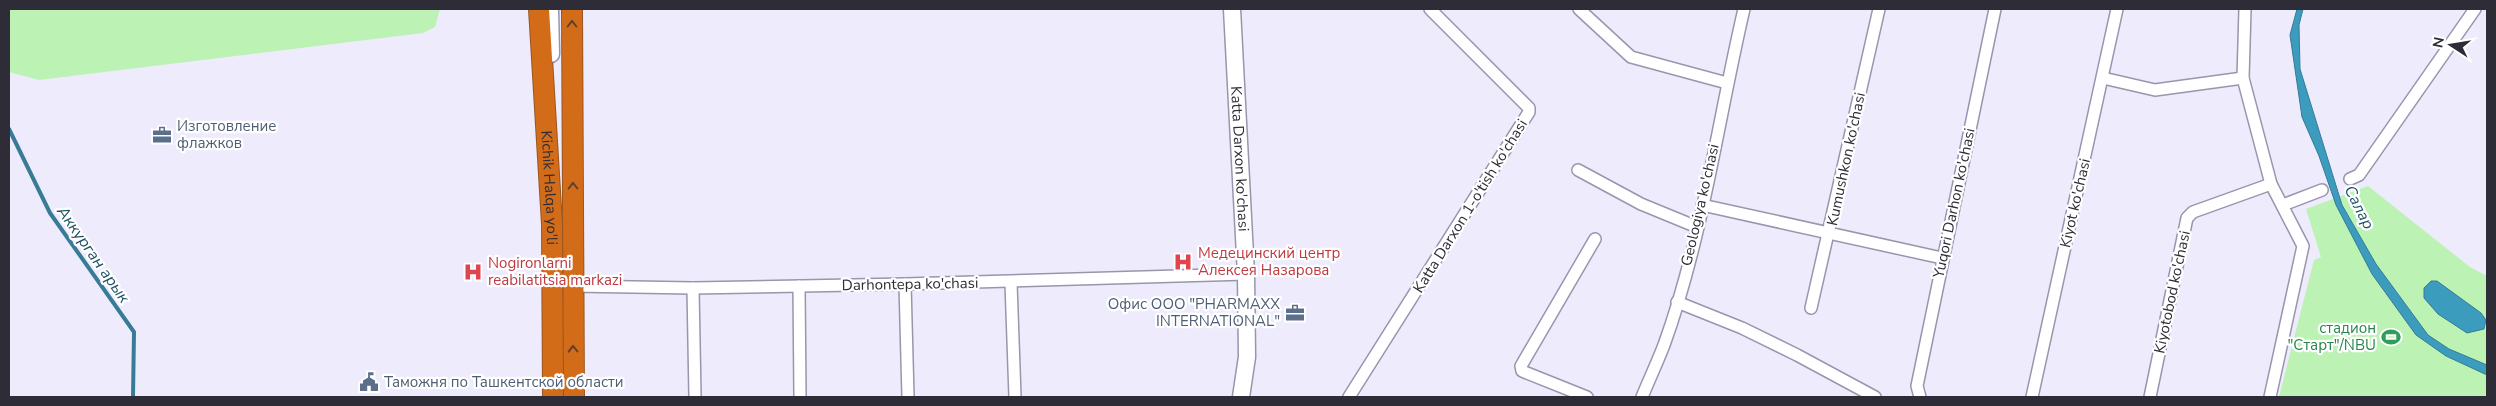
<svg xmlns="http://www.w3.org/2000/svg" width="2496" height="406" font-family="'Nunito Sans',sans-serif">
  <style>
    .green { fill: #bcf2b4 }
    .water { fill: #3b9cbe; stroke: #377b96 }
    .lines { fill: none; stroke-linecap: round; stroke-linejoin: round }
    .stream { stroke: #377b96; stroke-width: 4 }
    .street-casing { stroke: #9895ad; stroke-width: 14 }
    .secondary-casing { stroke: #9895ad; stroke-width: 19 }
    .highway-casing { stroke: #995623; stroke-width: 22 }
    .street { stroke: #fff; stroke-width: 11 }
    .secondary { stroke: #fff; stroke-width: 16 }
    .highway { stroke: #d36c18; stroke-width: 20 }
    .oneway { stroke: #60402e }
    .labels { text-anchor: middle; stroke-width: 4.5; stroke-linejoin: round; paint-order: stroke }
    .service-label { font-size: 15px; fill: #4e5e75; stroke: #fff; text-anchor: start }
    .street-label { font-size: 15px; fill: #2e2d37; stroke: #fff }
    .health-label { font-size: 15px; fill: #be3a42; stroke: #fff; text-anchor: start }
    .leisure-label { font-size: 15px; fill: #27864d; stroke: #fff; text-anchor: end }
    .water-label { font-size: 16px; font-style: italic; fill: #1d5265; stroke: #fff }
  </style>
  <rect width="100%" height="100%" fill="#eeecfc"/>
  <g class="green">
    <polygon points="9,9 440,9 435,27 423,33 39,80 9,72"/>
    <polygon points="2368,186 2470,267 2487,276 2487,397 2279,397 2314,260 2321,257 2306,209"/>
  </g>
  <g class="water">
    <polygon points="2297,9 2303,9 2299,25 2300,69 2342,205 2376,264 2428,335 2449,349 2487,365 2487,375 2446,356 2416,335 2372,274 2336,205 2319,156 2302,117 2290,35"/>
    <polygon points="2431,281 2437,281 2481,313 2486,320 2484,329 2467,333 2438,314 2424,298 2424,288"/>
  </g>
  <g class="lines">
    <polyline class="stream" points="9,129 50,213 134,332 133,397"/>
    <g class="street-casing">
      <g id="street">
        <polyline points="1579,9 1631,57 1727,83"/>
        <polyline points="2245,9 2243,78 2271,184 2303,246 2270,397"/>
        <polyline points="2103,78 2155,90 2243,78"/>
        <polyline points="1578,170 1641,204 1697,227"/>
        <polyline points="2350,179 2359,175 2475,9"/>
        <polyline points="1702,205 1942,258"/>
        <polyline points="2283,205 2322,190"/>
        <polyline points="1011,283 1015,397"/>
        <polyline points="905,284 908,397"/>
        <polyline points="573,286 693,288 905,284 1246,274"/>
        <polyline points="799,286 800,397"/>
        <polyline points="693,288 695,397"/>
        <polyline points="1677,302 1742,328 1797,355 1875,397"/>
        <polyline points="1811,308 1879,9"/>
        <polyline points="1349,397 1529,112 1529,108 1430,9"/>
        <polyline points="1587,397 1522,371 1521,366 1595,239"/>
        <path d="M1642,397C1649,380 1657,363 1664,345C1703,237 1718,120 1744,9"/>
        <polyline points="1920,397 1917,386 1995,9"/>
        <polyline points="2032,397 2117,9"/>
        <polyline points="2150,397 2187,218 2193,212 2271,184"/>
      </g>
    </g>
    <g class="secondary-casing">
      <g id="secondary">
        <polyline points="550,9 551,54"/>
        <path id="s1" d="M1232,9L1246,274L1247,357L1241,397"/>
      </g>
    </g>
    <g class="highway-casing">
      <g id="highway">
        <path id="s2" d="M539,9L552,224L553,397"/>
        <polyline points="572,9 574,397"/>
      </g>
    </g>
    <use href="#street" class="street"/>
    <use href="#secondary" class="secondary"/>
    <use href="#highway" class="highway"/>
  </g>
  <defs><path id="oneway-chevron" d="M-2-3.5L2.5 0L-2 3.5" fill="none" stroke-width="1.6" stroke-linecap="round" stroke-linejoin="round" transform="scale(1.25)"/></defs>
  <g class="oneway">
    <use href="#oneway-chevron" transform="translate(572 24) rotate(-90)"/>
    <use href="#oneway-chevron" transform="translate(573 186) rotate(-90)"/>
    <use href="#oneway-chevron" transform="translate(573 349) rotate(-91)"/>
  </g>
  <defs>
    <g id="office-bare" transform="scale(1.5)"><path d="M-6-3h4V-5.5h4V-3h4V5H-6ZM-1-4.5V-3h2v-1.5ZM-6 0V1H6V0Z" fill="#5c6f8a" stroke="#fff" stroke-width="2.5" paint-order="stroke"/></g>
    <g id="hospital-bare" transform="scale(1.5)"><path d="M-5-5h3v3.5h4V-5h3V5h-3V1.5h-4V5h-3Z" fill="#e0444e" stroke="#fff" stroke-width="2.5" paint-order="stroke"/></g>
    <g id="stadium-bare" transform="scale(1.5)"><path d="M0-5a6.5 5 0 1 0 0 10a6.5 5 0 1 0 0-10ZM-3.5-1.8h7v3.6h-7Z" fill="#2e9e5b" stroke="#fff" stroke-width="2.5" paint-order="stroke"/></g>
    <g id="civic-bare" transform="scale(1.5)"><path d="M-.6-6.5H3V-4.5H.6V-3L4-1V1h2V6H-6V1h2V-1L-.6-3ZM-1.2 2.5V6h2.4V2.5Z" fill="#5c6f8a" stroke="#fff" stroke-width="2.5" paint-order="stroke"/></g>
  </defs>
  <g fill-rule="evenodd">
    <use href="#office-bare" x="162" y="135"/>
    <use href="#hospital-bare" x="1183" y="262"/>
    <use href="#hospital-bare" x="473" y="272"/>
    <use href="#office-bare" x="1295" y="313"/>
    <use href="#stadium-bare" x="2391" y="337"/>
    <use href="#civic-bare" x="369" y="382"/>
  </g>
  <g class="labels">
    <g class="service-label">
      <text x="177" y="131">Изготовление<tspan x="177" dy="17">флажков</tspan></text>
      <text x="1280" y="309" text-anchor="end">Офис ООО "PHARMAXX<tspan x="1280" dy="17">INTERNATIONAL"</tspan></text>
      <text x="384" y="387">Таможня по Ташкентской области</text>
    </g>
    <g class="street-label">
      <text dy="5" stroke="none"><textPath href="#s1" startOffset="150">Katta Darxon ko'chasi</textPath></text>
      <text transform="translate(1846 159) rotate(-78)" y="5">Kumushkon ko'chasi</text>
      <text dy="5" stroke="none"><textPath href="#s2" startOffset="179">Kichik Halqa yo'li</textPath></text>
      <text transform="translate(1954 203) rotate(-78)" y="5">Yuqori Darhon ko'chasi</text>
      <text transform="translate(2075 203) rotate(-77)" y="5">Kiyot ko'chasi</text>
      <text transform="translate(1700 205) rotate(-77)" y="5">Geologiya ko'chasi</text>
      <text transform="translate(1470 206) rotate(-58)" y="5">Katta Darxon 1-o'tish ko'chasi</text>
      <text transform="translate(910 284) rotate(-1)" y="5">Darhontepa ko'chasi</text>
      <text transform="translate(2172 292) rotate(-78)" y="5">Kiyotobod ko'chasi</text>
    </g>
    <g class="health-label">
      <text x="1198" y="258">Медецинский центр<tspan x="1198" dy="17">Алексея Назарова</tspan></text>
      <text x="488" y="268">Nogironlarni<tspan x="488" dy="17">reabilatitsia markazi</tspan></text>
    </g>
    <g class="leisure-label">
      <text x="2376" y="333">стадион<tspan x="2376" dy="17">"Старт"/NBU</tspan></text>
    </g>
    <g class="water-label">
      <text transform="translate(2360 207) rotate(63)" y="6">Салар</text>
      <text transform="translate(94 254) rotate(55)" y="6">Аккурган арык</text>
    </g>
  </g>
  <rect width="2496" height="406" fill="none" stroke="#2e2d37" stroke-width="20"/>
  <g transform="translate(2451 45) rotate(282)" stroke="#ffffff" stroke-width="4" paint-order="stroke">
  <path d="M0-4L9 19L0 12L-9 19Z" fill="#2e2d37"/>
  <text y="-8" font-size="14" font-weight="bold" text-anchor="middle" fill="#2e2d37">N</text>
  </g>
</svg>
